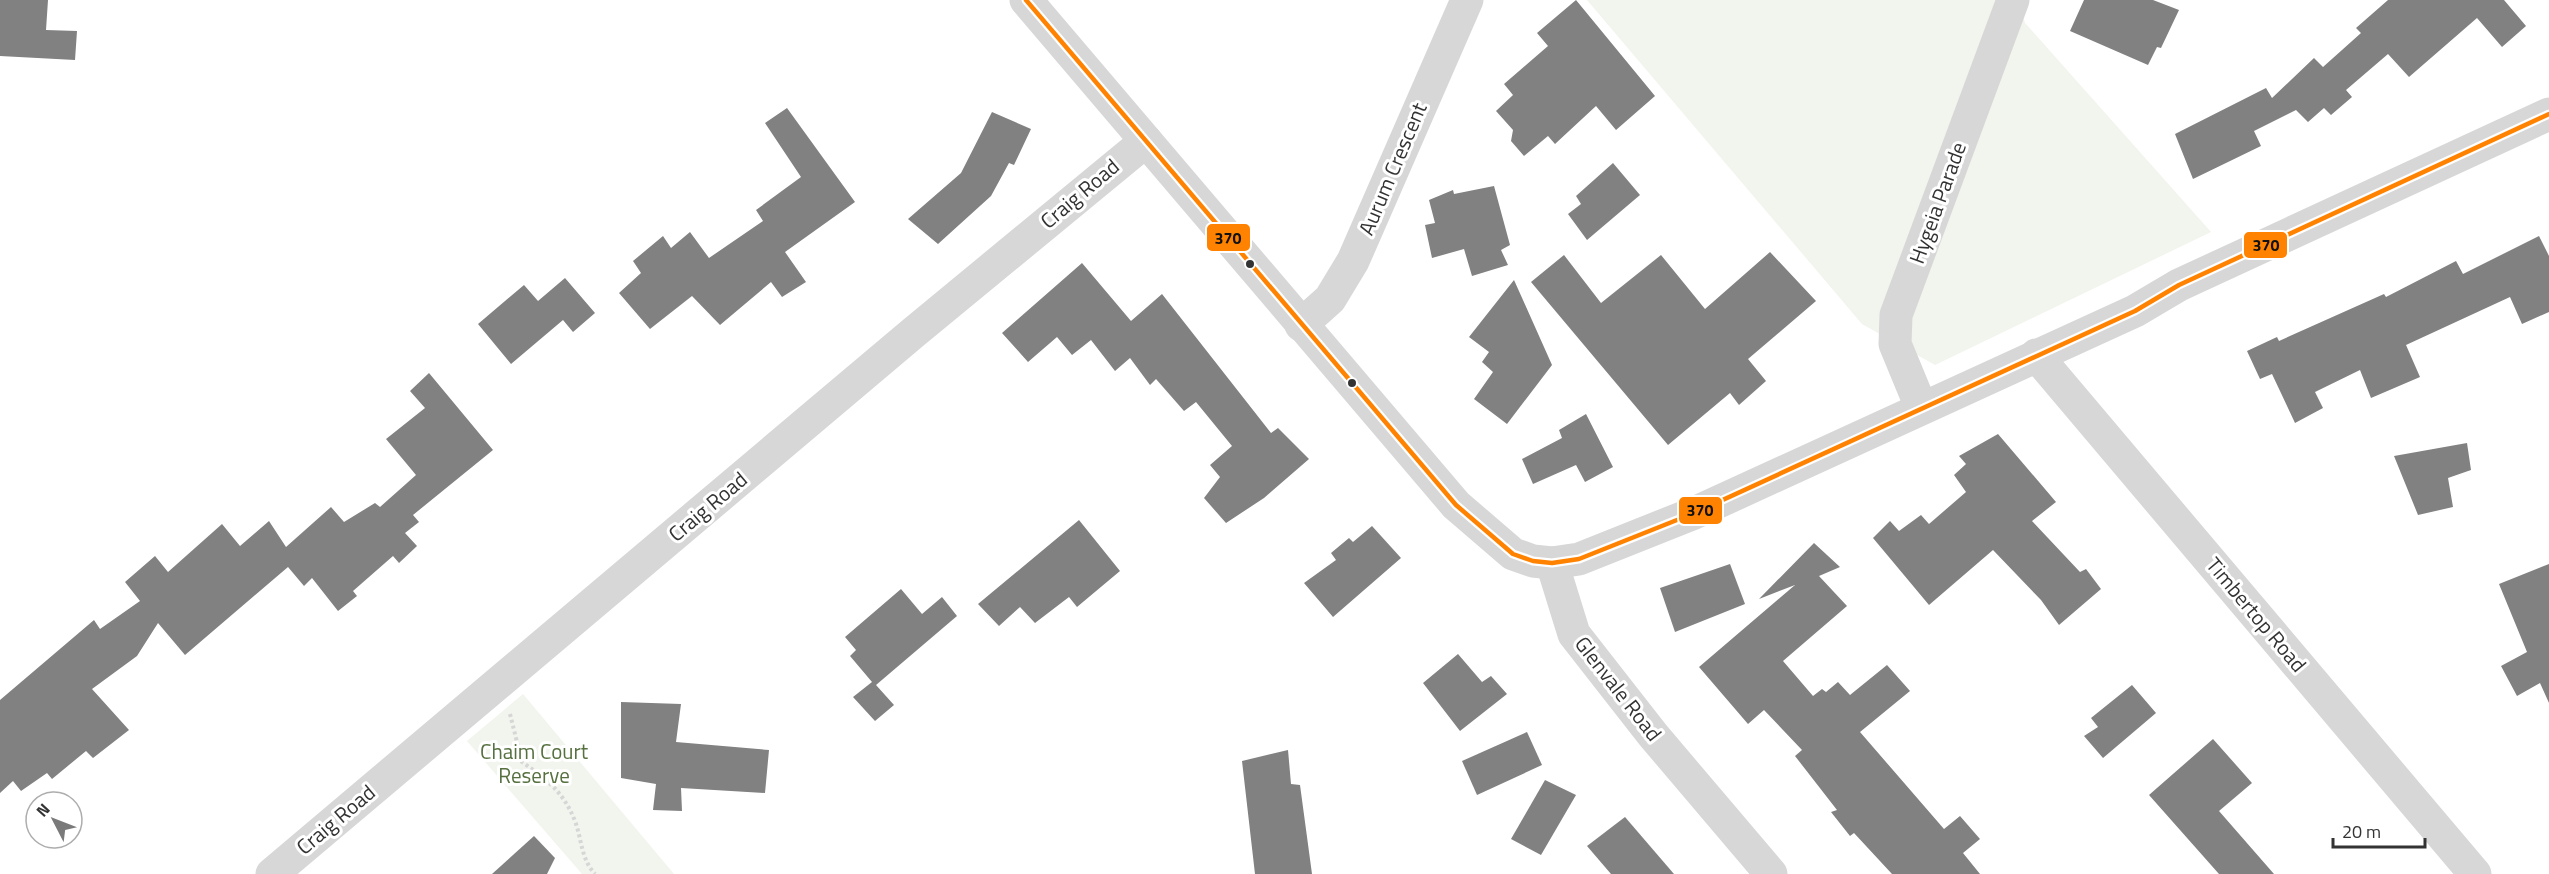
<svg xmlns="http://www.w3.org/2000/svg" width="2549" height="874" font-family="'Titillium Web',sans-serif">
  <style>
    .green { fill: #f1f5ed }
    .building { fill: #818181 }
    .lines { fill: none; stroke-linecap: round; stroke-linejoin: round }
    .path { stroke: #d6d6d6; stroke-width: 4; stroke-dasharray: 3 3; stroke-linecap: butt }
    .minor { stroke: #d7d7d7; stroke-width: 33 }
    .bus-1-casing { stroke: #fff; stroke-width: 9 }
    .bus-1 { stroke: #ff8200; stroke-width: 4.5 }
    .bus-dot { fill: #333; stroke: #fff; stroke-width: 2 }
    .labels { text-anchor: middle; stroke-width: 6; stroke-linejoin: round; paint-order: stroke }
    .street-label { font-size: 21px; fill: #333; stroke: #fff }
    .park-label { font-size: 21px; fill: #56703f; stroke: #fff }
    .line-badge { stroke: #fff; stroke-width: 2 }
    .pale-badge-label { font-size: 16px; text-anchor: middle; font-weight: bold; fill: #111 }
  </style>
  <rect width="100%" height="100%" fill="#fff"/>
  <g class="green">
    <polygon points="1587,0 2018,0 2025,23 2211,232 1935,365 1862,324"/>
    <polygon points="523,694 674,874 582,874 467,741"/>
  </g>
  <g class="building">
    <polygon points="0,0 48,0 46,30 77,31 75,60 0,56"/>
    <polygon points="1576,0 1655,96 1616,130 1596,106 1555,144 1548,136 1524,156 1511,141 1513,130 1496,111 1513,95 1504,84 1548,46 1537,33"/>
    <polygon points="2084,0 2153,0 2179,10 2161,48 2157,47 2148,65 2070,31"/>
    <polygon points="2388,0 2504,0 2526,26 2502,47 2477,18 2409,77 2388,54 2346,90 2352,97 2331,115 2324,108 2308,122 2296,110 2254,131 2261,146 2193,179 2175,134 2266,88 2272,98 2314,58 2323,67 2361,33 2356,28"/>
    <polygon points="787,108 855,202 785,252 806,282 782,297 771,282 720,325 692,296 650,329 619,293 641,273 633,261 663,236 671,248 690,232 709,258 763,221 756,210 801,177 765,123"/>
    <polygon points="992,112 1031,129 1014,165 1009,163 991,196 938,244 908,219 961,173"/>
    <polygon points="1613,163 1640,195 1587,240 1568,214 1581,204 1576,196"/>
    <polygon points="1494,186 1510,245 1501,250 1508,265 1472,276 1464,249 1432,258 1425,225 1435,223 1429,200 1453,190 1454,194"/>
    <polygon points="2539,236 2549,256 2549,312 2522,324 2510,297 2406,345 2420,377 2371,398 2360,370 2315,392 2323,408 2295,423 2272,374 2260,379 2247,351 2277,337 2279,341 2384,294 2386,297 2456,261 2463,274"/>
    <polygon points="1770,252 1816,301 1748,359 1766,381 1739,405 1730,393 1668,445 1531,282 1564,255 1601,303 1661,255 1705,309"/>
    <polygon points="1082,263 1131,321 1162,294 1271,433 1278,428 1309,459 1264,498 1226,523 1204,498 1220,477 1210,465 1232,446 1196,402 1184,411 1156,379 1150,385 1130,358 1115,371 1091,340 1072,355 1057,337 1028,362 1002,333"/>
    <polygon points="565,278 595,313 573,332 563,320 511,364 478,324 524,285 538,301"/>
    <polygon points="1514,280 1552,365 1507,424 1474,399 1493,372 1482,362 1489,352 1469,337"/>
    <polygon points="429,373 493,450 413,515 419,522 405,533 417,546 399,563 393,556 353,591 357,596 338,611 312,578 304,586 288,567 185,655 158,623 137,656 92,689 129,730 93,758 86,751 52,779 47,773 21,791 13,781 0,793 0,700 94,620 100,629 140,601 125,582 155,556 168,572 222,524 240,546 269,521 286,547 331,507 344,522 375,503 380,507 416,475 386,439 425,408 410,391"/>
    <polygon points="1586,414 1613,467 1585,482 1576,465 1533,484 1522,459 1562,438 1559,430"/>
    <polygon points="1998,434 2056,502 2032,521 2080,572 2086,569 2101,589 2059,625 2041,600 1993,550 1929,605 1873,538 1890,521 1899,531 1921,515 1929,524 1966,492 1954,475 1966,464 1959,456"/>
    <polygon points="2467,443 2471,470 2448,478 2453,507 2418,515 2394,456"/>
    <polygon points="1079,520 1120,571 1077,607 1069,597 1035,623 1020,607 999,626 978,604"/>
    <polygon points="1372,526 1401,558 1333,617 1304,583 1336,560 1331,553 1349,538 1353,542"/>
    <polygon points="1814,543 1840,567 1819,576 1847,606 1783,661 1813,696 1822,689 1826,692 1838,682 1850,695 1887,665 1910,691 1860,732 1944,829 1960,816 1980,839 1963,853 1980,874 1892,874 1854,833 1850,836 1831,812 1837,810 1795,756 1802,750 1764,710 1748,724 1699,667 1795,585 1759,599"/>
    <polygon points="1730,564 1745,604 1675,632 1660,588"/>
    <polygon points="2549,564 2549,703 2540,683 2517,696 2501,666 2527,652 2499,584"/>
    <polygon points="901,589 922,614 942,597 957,616 876,685 894,705 875,721 853,697 872,682 850,656 856,650 845,637"/>
    <polygon points="1458,654 1482,682 1491,676 1507,694 1460,731 1423,683"/>
    <polygon points="2132,685 2156,713 2103,758 2084,736 2098,727 2091,718"/>
    <polygon points="621,702 681,704 676,742 769,750 765,793 681,788 682,811 653,810 656,784 621,778"/>
    <polygon points="1527,732 1542,765 1477,795 1462,761"/>
    <polygon points="2213,739 2252,783 2219,811 2274,874 2219,874 2149,795"/>
    <polygon points="1288,750 1291,784 1300,785 1312,874 1255,874 1242,761"/>
    <polygon points="1545,780 1576,795 1541,855 1511,839"/>
    <polygon points="1625,817 1674,874 1611,874 1587,846"/>
    <polygon points="534,836 555,858 547,874 492,874"/>
  </g>
  <g class="lines">
    <path class="path" d="M510,714L522,762C547,780 563,791 575,821C582,840 581,859 595,874"/>
    <g class="minor">
      <polyline points="1026,0 1456,505 1513,554 1533,561 1552,563 1579,559 1692,514 2135,311 2179,285 2549,114"/>
      <polyline points="1301,325 1330,299 1353,261 1467,0"/>
      <polyline points="2036,355 2475,874"/>
      <polyline points="1921,407 1895,344 1896,315 2013,0"/>
      <polyline points="1552,563 1574,634 1653,735 1771,874"/>
      <polyline points="272,874 913,333 1146,141"/>
    </g>
    <g class="bus-1-casing">
      <polyline id="bus-1" points="1026,0 1456,505 1513,554 1533,561 1552,563 1579,559 1692,514 2135,311 2179,285 2549,114"/>
    </g>
    <use href="#bus-1" class="bus-1"/>
  </g>
  <g class="bus-dot">
    <circle cx="1250" cy="264" r="5"/>
    <circle cx="1352" cy="383" r="5"/>
  </g>
  <g class="labels">
    <g class="street-label">
      <text transform="translate(1393 169) rotate(-67)" y="7">Aurum Crescent</text>
      <text transform="translate(1080 194) rotate(-40)" y="7">Craig Road</text>
      <text transform="translate(1938 203) rotate(-70)" y="7">Hygeia Parade</text>
      <text transform="translate(708 507) rotate(-40)" y="7">Craig Road</text>
      <text transform="translate(2256 615) rotate(50)" y="7">Timbertop Road</text>
      <text transform="translate(1618 689) rotate(52)" y="7">Glenvale Road</text>
      <text transform="translate(336 820) rotate(-40)" y="7">Craig Road</text>
    </g>
    <g class="park-label">
      <text x="534" y="759">Chaim Court<tspan x="534" dy="24">Reserve</tspan></text>
    </g>
  </g>
  <g class="line-badge">
    <rect x="1206" y="223" width="45" height="29" rx="6" fill="#ff8200"/>
    <rect x="2243" y="231" width="45" height="28" rx="6" fill="#ff8200"/>
    <rect x="1678" y="496" width="45" height="29" rx="6" fill="#ff8200"/>
  </g>
  <g class="pale-badge-label">
    <text x="1228" y="244">370</text>
    <text x="2266" y="251">370</text>
    <text x="1700" y="516">370</text>
  </g>
  <g transform="translate(54 820) rotate(312)"><circle r="28" fill="#ffffff" stroke="#adadad" stroke-width="1.5"/>
  <path d="M0-4.5L10 22L0 15L-10 22Z" fill="#7a7a7a"/>
  <text y="-9" font-size="16" font-weight="bold" text-anchor="middle" fill="#333333">N</text>
  </g>
  <path d="M2333 838v9h92v-9" fill="none" stroke="#333333" stroke-width="3"/>
  <text x="2342" y="838" font-size="18" fill="#333333" stroke="#ffffff" stroke-width="4.5" paint-order="stroke">20 m</text>
</svg>
